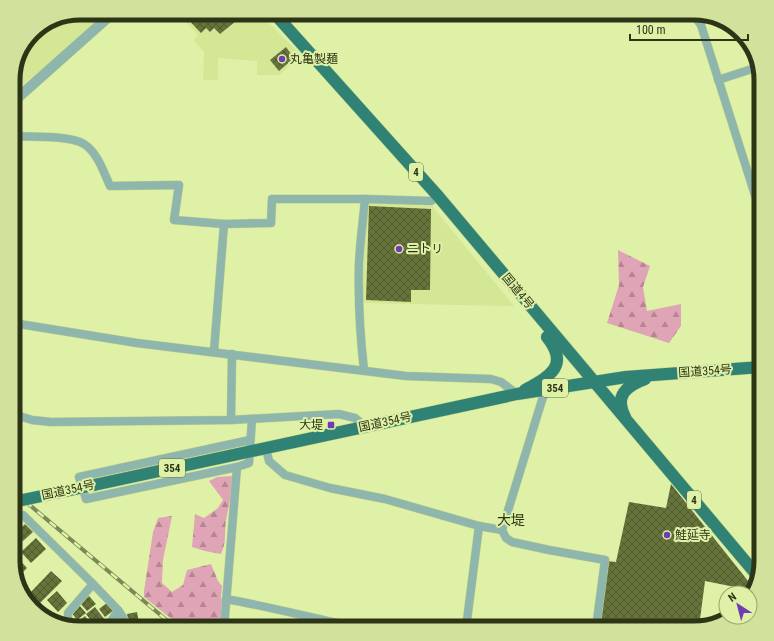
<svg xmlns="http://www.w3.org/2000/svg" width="774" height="641" font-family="'Roboto Condensed','Noto Sans JP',sans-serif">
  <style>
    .built { fill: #d3e795 }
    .forest { fill: url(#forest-firs) }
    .building { fill: url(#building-cross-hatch) }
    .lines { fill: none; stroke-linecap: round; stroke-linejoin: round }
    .minor-casing { stroke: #becf8c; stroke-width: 9 }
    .tertiary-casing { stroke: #becf8c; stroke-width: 11 }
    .trunk-casing { stroke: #becf8c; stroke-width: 13 }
    .minor { stroke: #8eb6ad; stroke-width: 8 }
    .tertiary { stroke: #8eb6ad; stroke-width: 10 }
    .trunk { stroke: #2f8274; stroke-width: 12 }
    .rail-casing { stroke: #7c8856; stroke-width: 4 }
    .rail { stroke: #def1a6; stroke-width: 2.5; stroke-dasharray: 8; stroke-linecap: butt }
    .trunk-bridge-casing { stroke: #becf8c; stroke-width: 13; stroke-linecap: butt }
    .trunk-bridge { stroke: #2f8274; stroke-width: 12 }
    .poi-dot { fill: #713cb3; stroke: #def1a6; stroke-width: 1.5 }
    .labels { text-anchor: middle; stroke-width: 4; stroke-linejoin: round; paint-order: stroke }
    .shield { fill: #def1a6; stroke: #636d42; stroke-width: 1 }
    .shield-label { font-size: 11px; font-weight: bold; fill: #2e3517 }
    .poi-label { font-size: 12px; fill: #2e3517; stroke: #def1a6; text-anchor: start }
    .street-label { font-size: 12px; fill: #2e3517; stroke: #def1a6 }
    .quarter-label { font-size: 14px; fill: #2c340e; stroke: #def1a6 }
    .rim { fill: none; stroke: #2e3517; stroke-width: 5 }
  </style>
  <defs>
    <pattern id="forest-firs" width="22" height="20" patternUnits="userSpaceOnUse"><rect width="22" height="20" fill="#dfa4b5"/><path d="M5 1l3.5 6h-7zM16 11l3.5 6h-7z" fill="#b58692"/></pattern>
    <pattern id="building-cross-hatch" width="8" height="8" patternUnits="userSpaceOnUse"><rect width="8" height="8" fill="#66743c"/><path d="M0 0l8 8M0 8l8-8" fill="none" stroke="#505b2f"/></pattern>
  </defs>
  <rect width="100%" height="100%" fill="#def1a6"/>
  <g class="built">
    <polygon points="80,13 104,13 46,66 13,92 13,75 20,50 36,30"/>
    <polygon points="177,13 259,13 302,56 279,75 257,75 257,61 218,58 218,80 203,80 204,52 193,40 198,35"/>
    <polygon points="367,203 432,206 514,306 362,303"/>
  </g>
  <g class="forest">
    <polygon points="618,250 650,266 643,287 647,311 681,304 681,326 669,343 607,323 619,285"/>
    <path d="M233,476C232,491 229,505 226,520C224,533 227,541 221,554L205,551L192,547L195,514L204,518L218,508L223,500L209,481L217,477Z"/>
    <polygon points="172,516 163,560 162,583 172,592 183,585 187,570 211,564 218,581 222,586 221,597 223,606 221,628 183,628 144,597 144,591 153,532 158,518"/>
  </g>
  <g class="building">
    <polygon points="182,13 229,13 236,21 220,34 214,28 210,32 206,28 201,33"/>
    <polygon points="286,47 294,58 279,71 270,60"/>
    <polygon points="369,206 431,209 430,290 411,290 411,302 366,300"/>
    <polygon points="671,484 752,586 750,590 705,581 699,627 694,628 598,628 607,561 616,562 629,502 666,508"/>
    <polygon points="25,524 33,532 23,541 15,534"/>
    <polygon points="14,534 22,542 13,551 13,535"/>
    <polygon points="36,538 46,549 31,563 21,552"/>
    <polygon points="17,557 27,568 17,578 13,561"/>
    <polygon points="51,571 62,581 39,604 29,594"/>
    <polygon points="57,591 67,603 58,612 47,600"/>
    <polygon points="89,596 96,604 87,611 80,603"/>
    <polygon points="108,602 114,610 105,617 99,609"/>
    <polygon points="79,605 86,613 77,620 71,612"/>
    <polygon points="95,607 108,624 103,628 97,628 86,614"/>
    <polygon points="137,612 139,623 129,625 127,614"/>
    <polygon points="85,616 91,624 86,628 80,628 76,623"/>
    <polygon points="121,622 122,628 114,628 113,623"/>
    <polygon points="139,624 140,628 130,628 129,626"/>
  </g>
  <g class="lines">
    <g class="minor-casing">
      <g id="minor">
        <polyline points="692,13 701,25 761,214"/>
        <polyline points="718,80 758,67"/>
        <path d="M13,136C30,137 71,135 84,144C98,153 104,173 110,186L179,185L174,220L224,224L271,223L272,199H365L431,201L438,196"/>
        <polyline points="13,323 137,343 406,376 491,379 501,382 517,394"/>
        <polyline points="214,351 224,224"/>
        <path d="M364,370C360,335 358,299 359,263C360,242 363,221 365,199"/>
        <polyline points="546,389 542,400 502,530 506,538 512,542 549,550 605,560 596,628"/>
        <polyline points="13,414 32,420 51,422 231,420 339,414 355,418 365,426"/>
        <polyline points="231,420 232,354"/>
        <polyline points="266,448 269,461 285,475 330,488 385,499 479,526 502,530"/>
        <polyline points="237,467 86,499 79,477 250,440"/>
        <polyline points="13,516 23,515 93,584"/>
        <path d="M226,599C271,607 316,619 361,628"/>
        <polyline points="71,625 68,621 68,613 93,584 118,610 124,619 126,628"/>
        <polyline points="107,628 118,610"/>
        <polyline points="224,628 237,467 249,463 252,419"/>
        <polyline points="466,628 479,526"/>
      </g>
    </g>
    <g class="tertiary-casing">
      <polyline id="tertiary" points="13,102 113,13"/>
    </g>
    <g class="trunk-casing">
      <g id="trunk">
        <polyline points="274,13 438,196 756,574"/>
        <path d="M525,390C550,376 570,366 547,337"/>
        <path d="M625,417C614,396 626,386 645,379"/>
        <polyline points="94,485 517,394 626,377 761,367"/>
      </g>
    </g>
    <use href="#minor" class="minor"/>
    <use href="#tertiary" class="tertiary"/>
    <use href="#trunk" class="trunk"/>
    <g class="rail-casing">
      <polyline id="rail" points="13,491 176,628"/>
    </g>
    <use href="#rail" class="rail"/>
    <g class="trunk-bridge-casing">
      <polyline id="trunk-bridge" points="13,502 94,485"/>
    </g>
    <use href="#trunk-bridge" class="trunk-bridge"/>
  </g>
  <g class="poi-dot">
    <circle cx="282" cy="59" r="4"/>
    <circle cx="399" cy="249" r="4"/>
    <rect x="327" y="421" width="8" height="8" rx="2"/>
    <circle cx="667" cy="535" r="4"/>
  </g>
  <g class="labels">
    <g class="shield">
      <rect x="409" y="163" width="14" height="18" rx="3"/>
      <rect x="542" y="379" width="26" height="18" rx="3"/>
      <rect x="159" y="459" width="26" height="18" rx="3"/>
      <rect x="687" y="491" width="14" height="18" rx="3"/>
    </g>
    <g class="shield-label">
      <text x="416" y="176">4</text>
      <text x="555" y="392">354</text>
      <text x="172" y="472">354</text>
      <text x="694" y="504">4</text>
    </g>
    <g class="poi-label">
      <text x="290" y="63">丸亀製麺</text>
      <text x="407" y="253">ニトリ</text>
      <text x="323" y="429" text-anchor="end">大堤</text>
      <text x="675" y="539">鮭延寺</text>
    </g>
    <g class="street-label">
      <text transform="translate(518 291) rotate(50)" y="4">国道4号</text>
      <text transform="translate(705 371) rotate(-4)" y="4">国道354号</text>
      <text transform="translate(385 422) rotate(-12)" y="4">国道354号</text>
      <text transform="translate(68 490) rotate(-12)" y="4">国道354号</text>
    </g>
    <g class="quarter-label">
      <text x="511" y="525">大堤</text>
    </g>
  </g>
  <path d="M0 0H774V641H0ZM80 20H694A60 60 0 0 1 754 80V561A60 60 0 0 1 694 621H80A60 60 0 0 1 20 561V80A60 60 0 0 1 80 20Z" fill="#d0e29b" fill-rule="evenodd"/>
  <path class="rim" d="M80 20H694A60 60 0 0 1 754 80V561A60 60 0 0 1 694 621H80A60 60 0 0 1 20 561V80A60 60 0 0 1 80 20Z"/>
  <g transform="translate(738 605) rotate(324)"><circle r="19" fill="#def1a6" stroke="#98a66d"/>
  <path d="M0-3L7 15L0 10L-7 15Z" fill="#713cb3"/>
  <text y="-6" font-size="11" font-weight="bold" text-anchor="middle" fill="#2e3517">N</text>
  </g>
  <path d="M630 34v6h118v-6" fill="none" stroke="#2e3517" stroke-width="2"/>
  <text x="636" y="34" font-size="12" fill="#2e3517" stroke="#def1a6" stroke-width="3" paint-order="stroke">100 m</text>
</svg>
